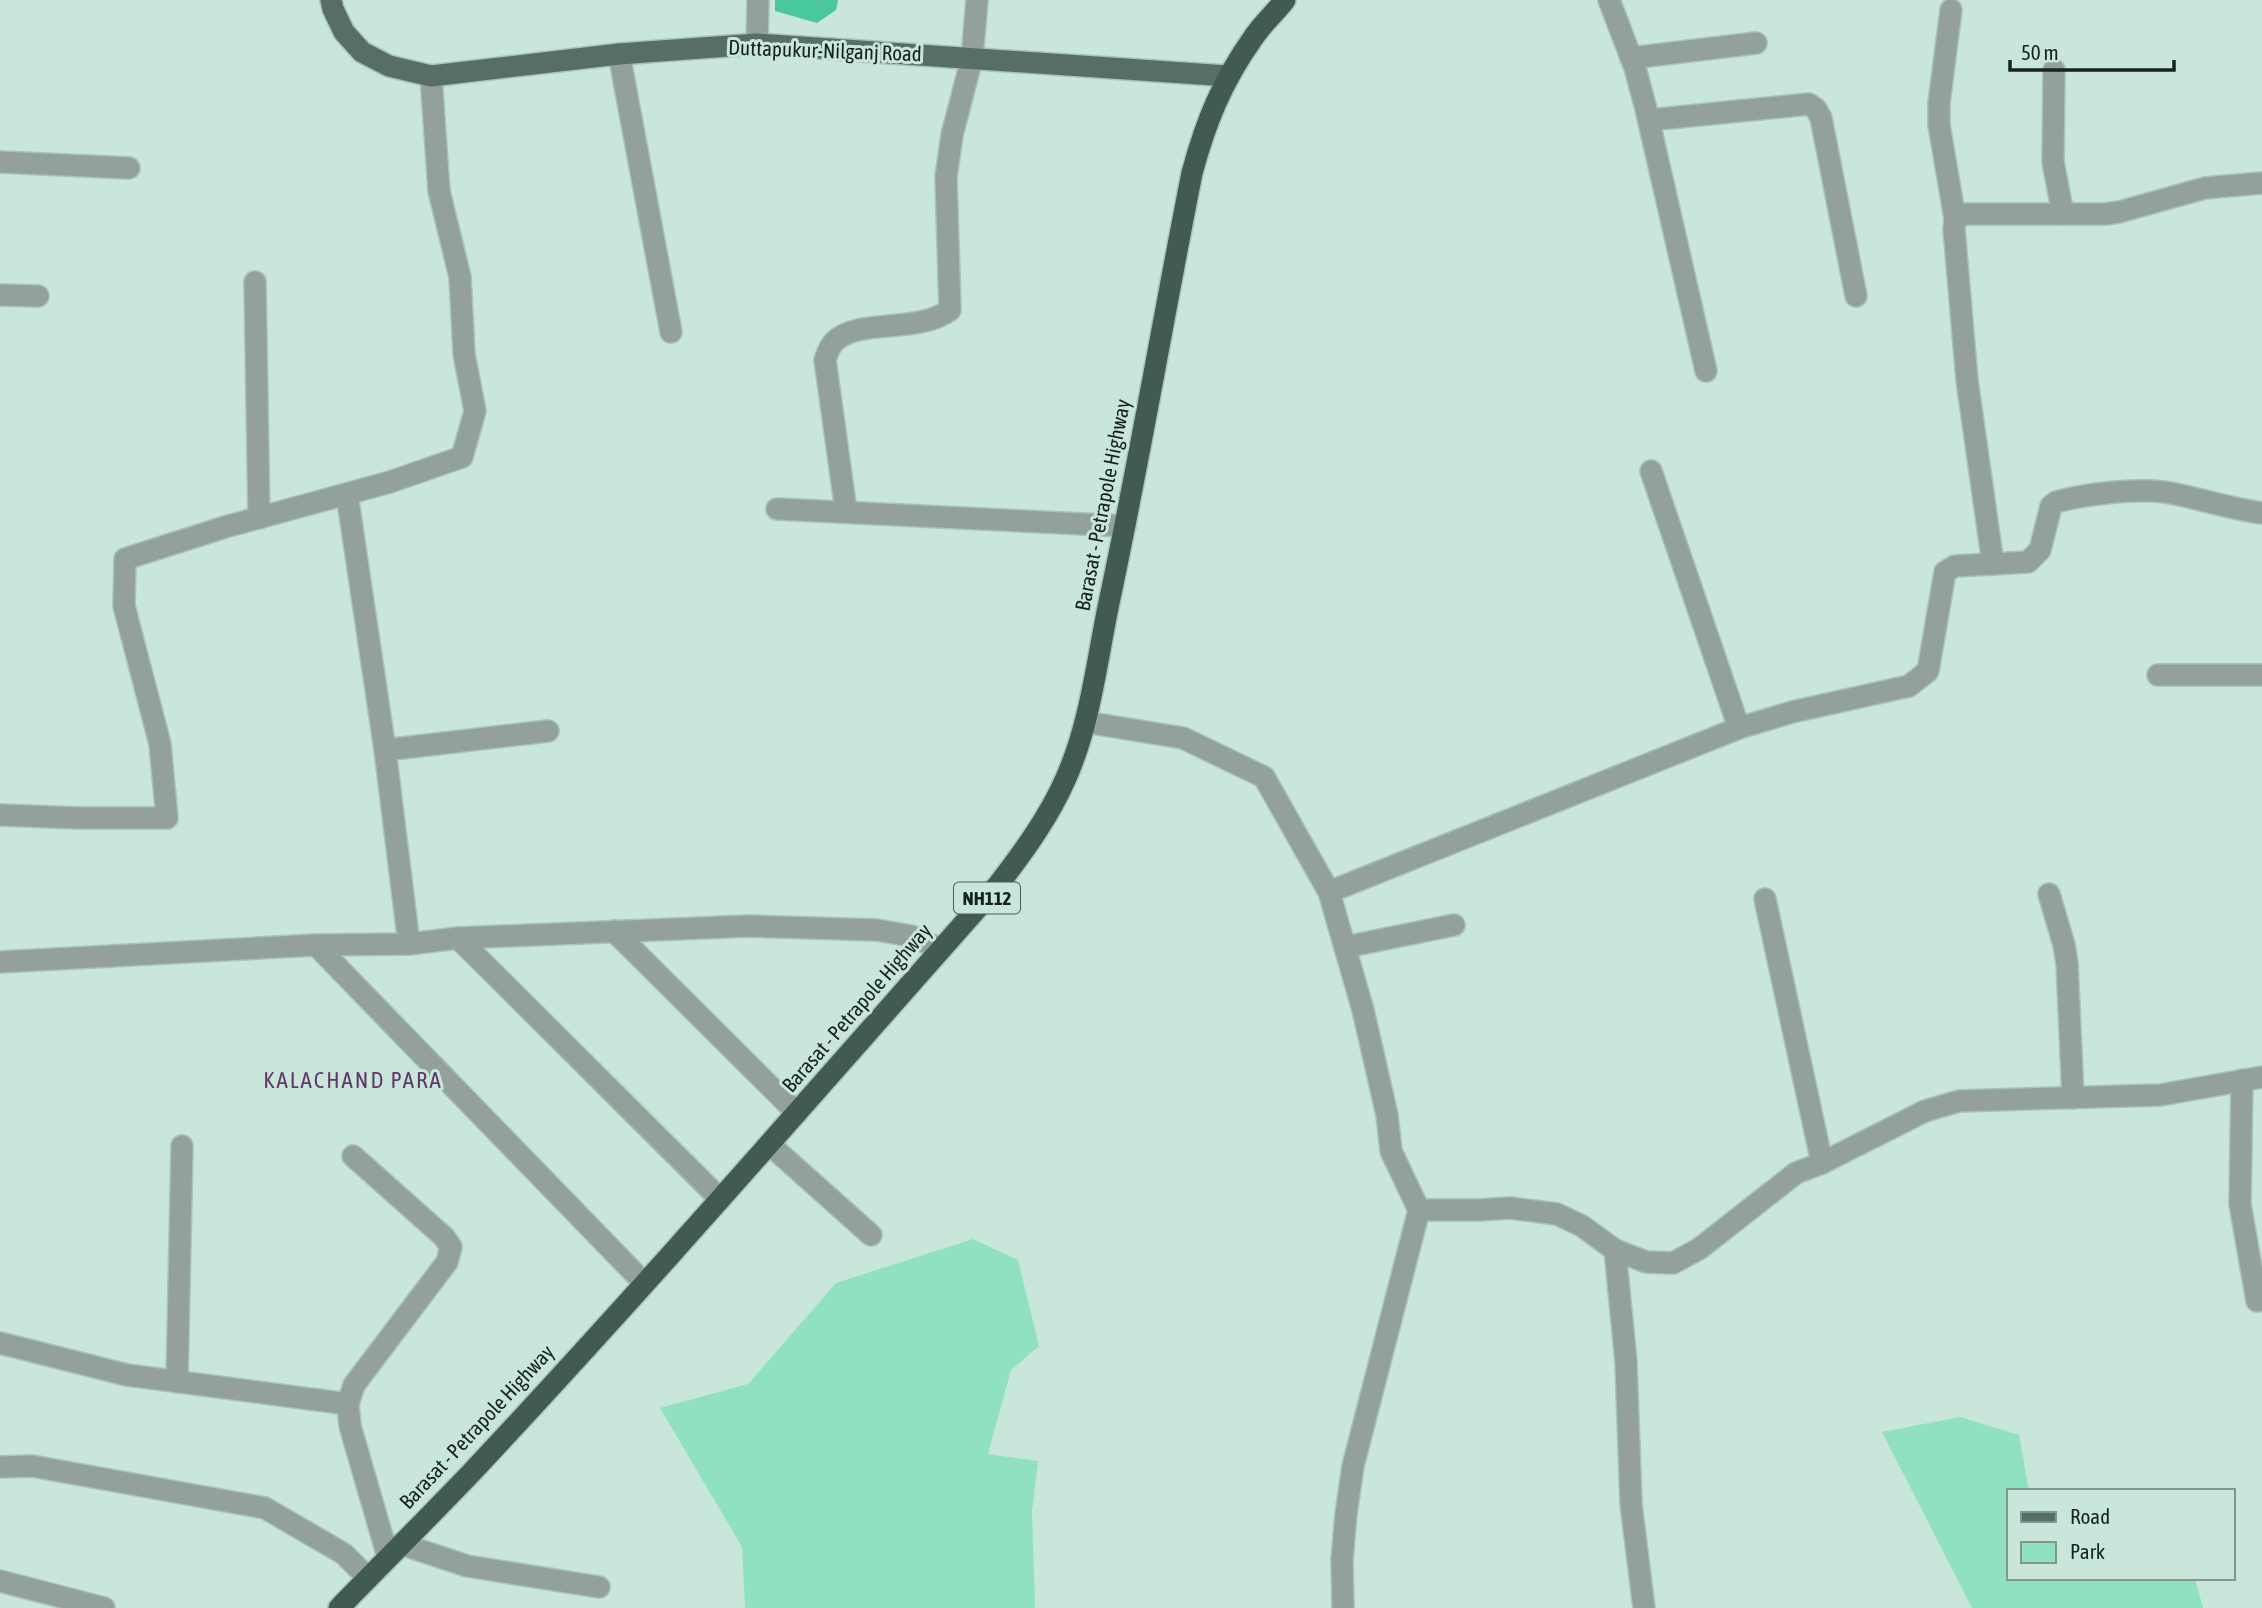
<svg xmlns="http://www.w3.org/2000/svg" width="2262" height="1608" font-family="'Asap Condensed',sans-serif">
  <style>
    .green { fill: #90e1c2 }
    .water { fill: #49c79d }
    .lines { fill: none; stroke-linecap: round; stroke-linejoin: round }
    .minor-casing { stroke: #a8c4b8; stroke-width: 24 }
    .major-casing { stroke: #a8c4b8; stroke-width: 24 }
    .highway-casing { stroke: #a8c4b8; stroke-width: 24 }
    .minor { stroke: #94a19b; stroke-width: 21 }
    .major { stroke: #576e64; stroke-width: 21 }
    .highway { stroke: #415b51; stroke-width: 21 }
    .labels { text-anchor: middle; stroke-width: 6; stroke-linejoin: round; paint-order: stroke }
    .shield { fill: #c8e7da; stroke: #4c5d56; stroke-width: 2 }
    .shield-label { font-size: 19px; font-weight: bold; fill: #17221e }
    .street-label { font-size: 21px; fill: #17221e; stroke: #c8e7da }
    .neighbourhood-label { font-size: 23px; letter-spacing: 2px; fill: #62376c; stroke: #c8e7da }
  </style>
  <rect width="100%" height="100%" fill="#c8e7da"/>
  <g class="green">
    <polygon points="973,1239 1018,1260 1039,1346 1011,1370 988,1454 1038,1461 1032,1512 1035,1608 745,1608 742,1547 660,1408 748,1384 836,1283"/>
    <polygon points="1960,1417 2019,1435 2029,1491 2008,1491 2008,1578 2195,1578 2203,1608 1972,1608 1882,1432"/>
  </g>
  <polygon class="water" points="775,0 838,0 836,10 817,23 775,11"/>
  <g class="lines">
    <g class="minor-casing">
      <g id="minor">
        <polyline points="1609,0 1635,68 1646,109 1706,371"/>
        <polyline points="1951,10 1939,103 1939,125 1955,219"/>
        <polyline points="757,44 758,0"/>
        <polyline points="619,54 671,332"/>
        <polyline points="1631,58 1756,43"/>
        <polyline points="2054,70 2053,162 2063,214"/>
        <polyline points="1649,120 1809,104 1816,109 1821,118 1856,296"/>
        <polyline points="0,162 129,168"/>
        <polyline points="255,282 259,518"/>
        <polyline points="0,295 38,296"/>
        <polyline points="1651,471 1739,728"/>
        <polyline points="347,494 385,750 409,944"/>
        <polyline points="777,509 1125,526"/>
        <path d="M846,511L825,360C827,354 830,345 835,341C860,318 917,334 950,310L946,177L952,135L972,58L977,0"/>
        <polyline points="1993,564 1967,380 1954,229 1955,219 1965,214 2105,214 2119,212 2205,188 2262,183"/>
        <polyline points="2158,675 2262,675"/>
        <polyline points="1085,722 1183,738 1264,777 1329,892 1363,1010 1387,1115 1391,1151 1419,1210 1479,1210 1510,1208 1557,1214 1582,1226 1615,1250 1646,1262 1673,1263 1699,1249 1796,1173 1822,1163 1925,1111 1959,1101 2160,1095 2262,1077"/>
        <polyline points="385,750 548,731"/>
        <polyline points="0,815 79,818 167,818 160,744 124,606 125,559 225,527 390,482 462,457 475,411 464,354 460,277 439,191 431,76"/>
        <path d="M1329,892L1739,728L1792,712L1909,686L1928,671L1945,572L1955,566L2028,562L2040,550L2051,506L2056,502C2085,494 2141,487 2171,493C2201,499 2231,509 2262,513"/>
        <polyline points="2049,894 2064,945 2067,963 2073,1098"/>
        <polyline points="1765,899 1822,1163"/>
        <polyline points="614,931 797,1113"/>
        <polyline points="458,938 720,1199"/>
        <polyline points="316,945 644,1283"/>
        <polyline points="1345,947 1454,925"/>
        <polyline points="0,962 316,945 409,944 458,938 749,926 877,930 911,936 941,949"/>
        <polyline points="2242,1080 2240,1204 2257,1301"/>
        <polyline points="769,1144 871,1235"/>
        <polyline points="353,1156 444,1237 451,1247 447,1262 354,1385 348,1404 350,1426 388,1557"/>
        <polyline points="1615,1250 1626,1362 1631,1504 1644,1608"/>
        <polyline points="0,1343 127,1375 348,1404"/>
        <polyline points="177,1382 182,1146"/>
        <polyline points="0,1467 32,1466 265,1508 344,1554 368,1578"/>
        <polyline points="401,1544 467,1566 599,1587"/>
        <polyline points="0,1581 104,1608"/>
        <polyline points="1343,1608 1342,1560 1346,1514 1353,1466 1419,1210"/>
      </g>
    </g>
    <g class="major-casing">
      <polyline id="major" points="331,0 333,9 344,32 362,52 389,66 431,76 619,54 757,44 1228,76"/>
    </g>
    <g class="highway-casing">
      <path id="highway" d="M339,1608C383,1563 428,1518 472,1472C652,1280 824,1081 998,885C1024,851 1049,817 1066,778C1091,722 1097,658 1110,598C1140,457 1164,314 1192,173C1206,121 1222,82 1253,38C1262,24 1275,13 1285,0"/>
    </g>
    <use href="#minor" class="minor"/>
    <use href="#major" class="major"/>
    <use href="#highway" class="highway"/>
  </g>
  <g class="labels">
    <rect class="shield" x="954" y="882.5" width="66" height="31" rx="5"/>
    <g class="shield-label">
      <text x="987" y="905">NH112</text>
    </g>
    <g class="street-label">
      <text transform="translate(825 51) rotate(2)" y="7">Duttapukur-Nilganj Road</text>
      <text transform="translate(1103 505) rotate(-79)" y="7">Barasat - Petrapole Highway</text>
      <text transform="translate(857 1008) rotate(-49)" y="7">Barasat - Petrapole Highway</text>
      <text transform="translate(477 1427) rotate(-47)" y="7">Barasat - Petrapole Highway</text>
    </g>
    <g class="neighbourhood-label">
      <text x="353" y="1088">KALACHAND PARA</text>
    </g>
  </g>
  <rect x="2007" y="1489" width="228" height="91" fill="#c8e7da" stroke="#81988f" stroke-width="2"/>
  <rect x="2021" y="1512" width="35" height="10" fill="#576e64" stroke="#81988f" stroke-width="2"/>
  <text x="2070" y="1524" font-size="21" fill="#17221e">Road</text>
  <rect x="2021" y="1542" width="35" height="21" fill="#90e1c2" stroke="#81988f" stroke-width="2"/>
  <text x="2070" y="1559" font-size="21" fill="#17221e">Park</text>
  <path d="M2010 60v10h164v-10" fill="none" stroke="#17221e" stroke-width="3.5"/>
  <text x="2021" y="60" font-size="21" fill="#17221e" stroke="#c8e7da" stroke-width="5" paint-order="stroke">50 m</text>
</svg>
